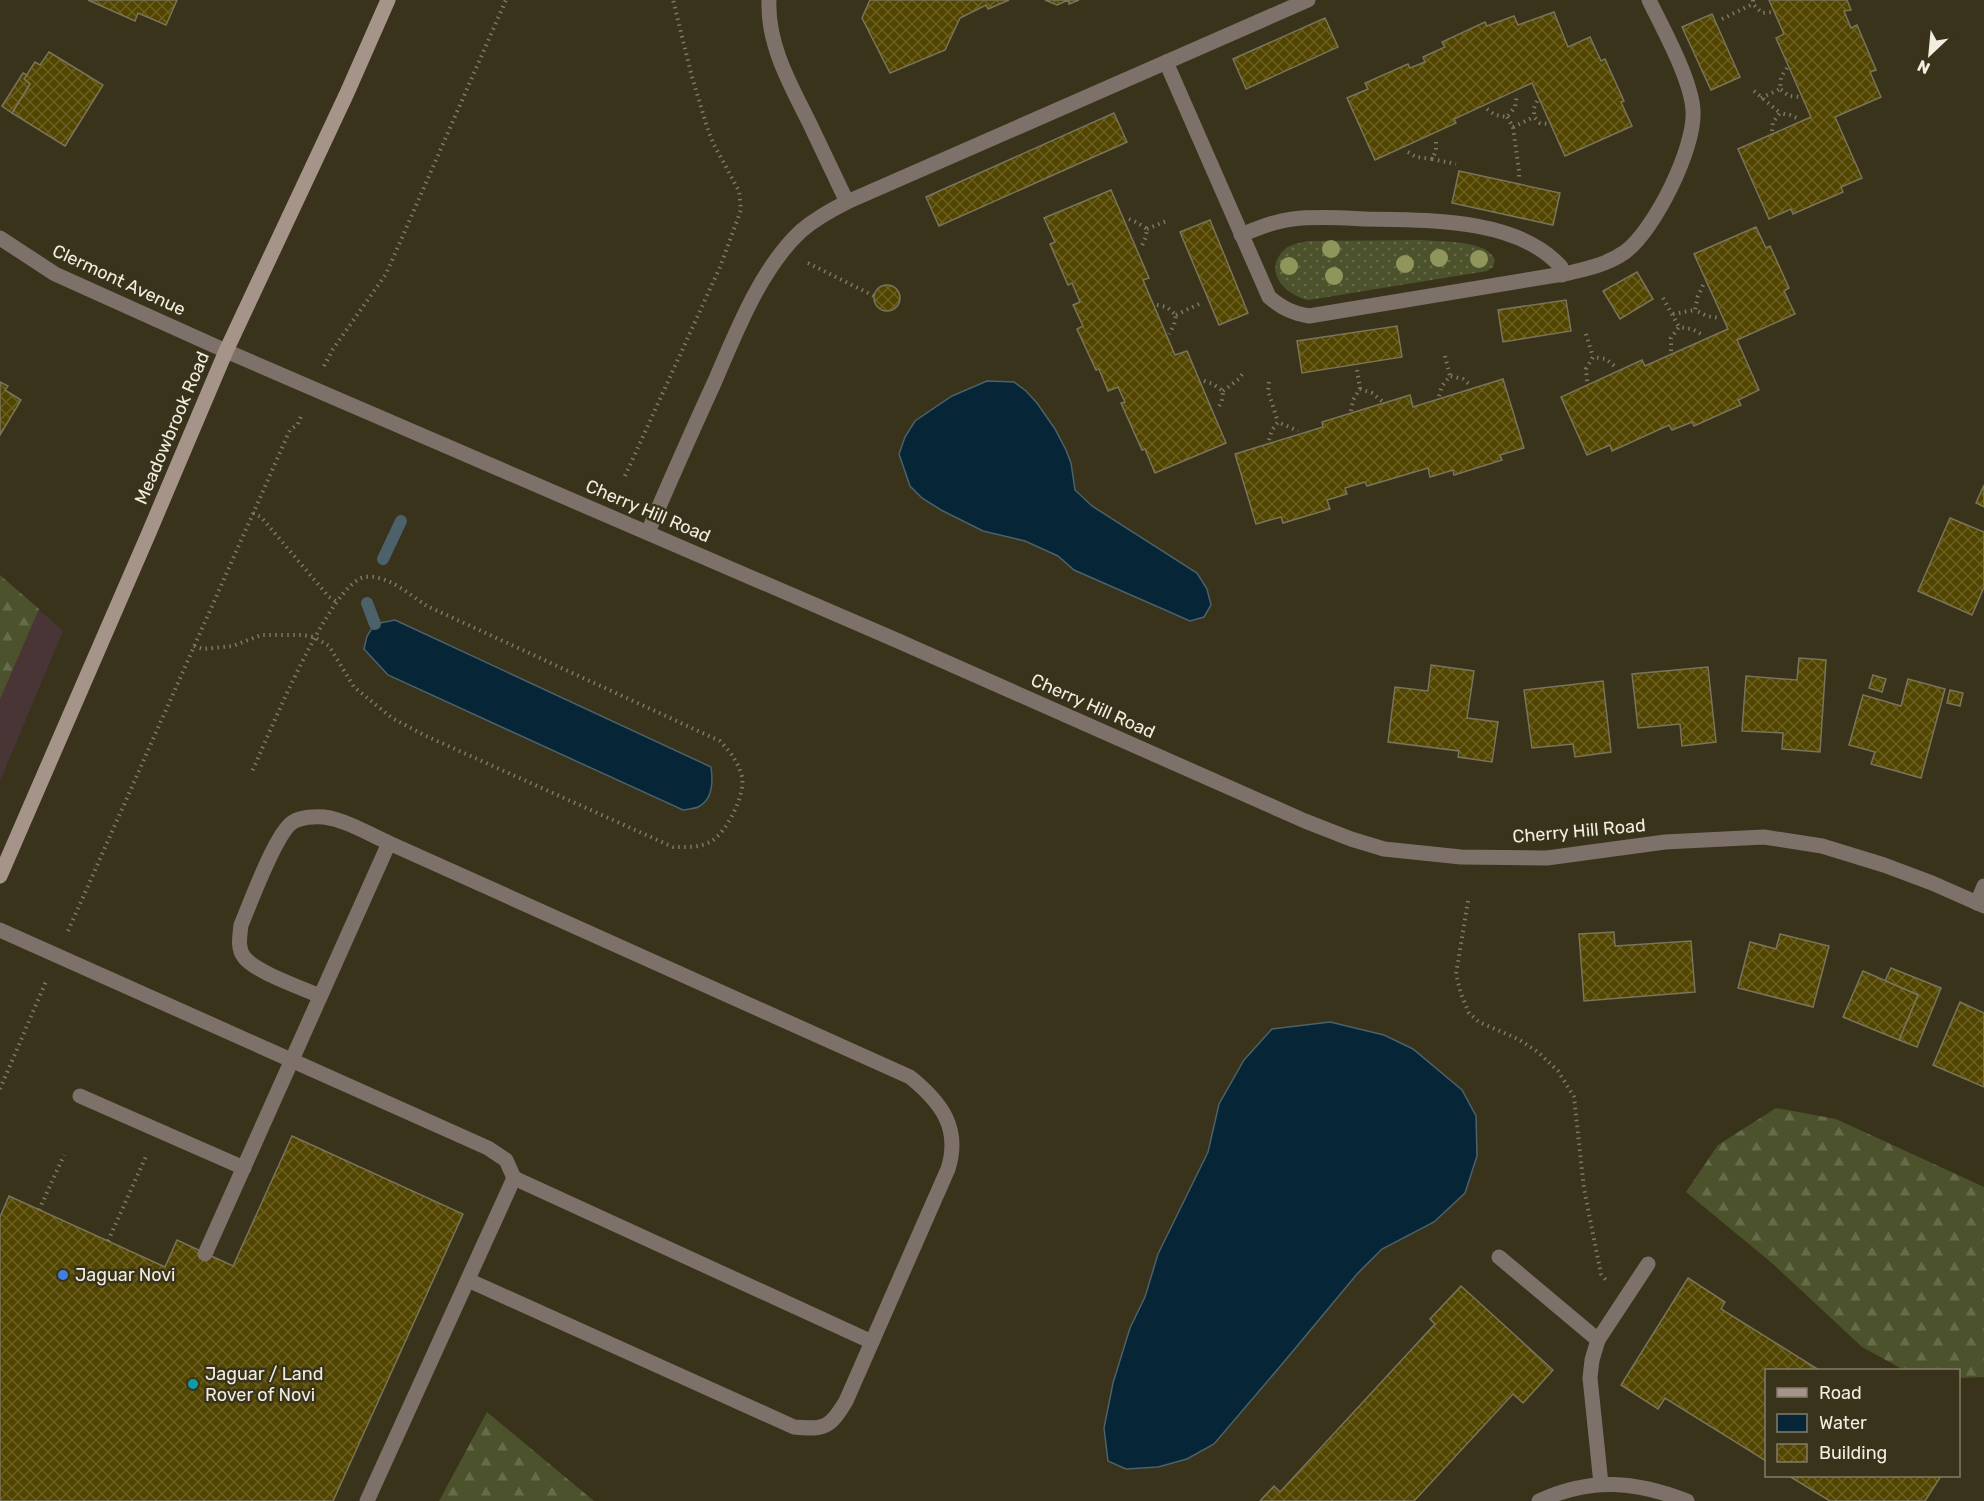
<svg xmlns="http://www.w3.org/2000/svg" width="1984" height="1501" font-family="Rubik,sans-serif">
  <style>
    .commercial { fill: #493536 }
    .grass { fill: url(#grass-dots) }
    .forest { fill: url(#forest-firs) }
    .water { fill: #062537; stroke: #4c6169; stroke-width: 1.5 }
    .lines { fill: none; stroke-linecap: round; stroke-linejoin: round }
    .stream { stroke: #4c6169; stroke-width: 12 }
    .building { fill: url(#building-cross-hatch); stroke: #7a745a; stroke-width: 1.5 }
    .path { stroke: #7e7964; stroke-width: 4; stroke-dasharray: 1.5 4.5; stroke-linecap: butt }
    .lane { stroke: #7d716a; stroke-width: 15 }
    .street { stroke: #7d716a; stroke-width: 15 }
    .secondary { stroke: #a69389; stroke-width: 15 }
    .tree { fill: #90965b }
    .shop-dot { fill: #3f7fe0; stroke: #39331b; stroke-width: 2 }
    .culture-dot { fill: #0f9aa8; stroke: #39331b; stroke-width: 2 }
    .labels { text-anchor: middle; stroke-width: 5; stroke-linejoin: round; paint-order: stroke }
    .street-label { font-size: 18px; fill: #f1eedf; stroke: #39331b }
    .poi-label { font-size: 18px; fill: #f1eedf; stroke: #39331b; text-anchor: start }
  </style>
  <defs>
    <pattern id="grass-dots" width="8" height="8" patternUnits="userSpaceOnUse" patternTransform="scale(1.5)"><rect width="8" height="8" fill="#4c522c"/><path d="M2 2h.1M6 6h.1" fill="none" stroke="#666b4a" stroke-width="1.8" stroke-linecap="round"/></pattern>
    <pattern id="forest-firs" width="22" height="20" patternUnits="userSpaceOnUse" patternTransform="scale(1.5)"><rect width="22" height="20" fill="#4c522c"/><path d="M5 1l3.5 6h-7zM16 11l3.5 6h-7z" fill="#666b4a"/></pattern>
    <pattern id="building-cross-hatch" width="8" height="8" patternUnits="userSpaceOnUse" patternTransform="scale(1.5)"><rect width="8" height="8" fill="#524500"/><path d="M0 0l8 8M0 8l8-8" fill="none" stroke="#6b6025"/></pattern>
  </defs>
  <rect width="100%" height="100%" fill="#39331b"/>
  <polygon class="commercial" points="0,575 63,631 0,781"/>
  <path class="grass" d="M1420,240C1441,242 1486,239 1495,260L1493,267L1487,271L1309,300C1286,296 1261,271 1285,249C1291,244 1300,243 1307,241Z"/>
  <g class="forest">
    <polygon points="0,575 39,609 0,699"/>
    <polygon points="1776,1108 1836,1119 1984,1187 1984,1377 1959,1378 1958,1370 1904,1370 1862,1347 1773,1264 1686,1192 1718,1145"/>
    <polygon points="487,1412 594,1501 439,1501"/>
  </g>
  <g class="water">
    <polygon points="987,381 1014,382 1026,391 1037,403 1055,429 1066,450 1071,463 1075,490 1092,506 1197,573 1207,589 1211,605 1204,617 1190,621 1074,570 1058,556 1025,541 983,531 941,510 922,498 910,486 899,454 905,437 915,421 952,396"/>
    <path d="M395,620L711,767C713,781 713,800 698,807C694,809 687,809 683,810L388,675L364,649L367,636L375,624Z"/>
    <polygon points="1330,1022 1384,1035 1413,1049 1462,1090 1476,1116 1477,1156 1465,1193 1434,1222 1382,1249 1357,1274 1283,1363 1214,1444 1187,1459 1158,1467 1126,1469 1108,1461 1104,1428 1113,1383 1130,1328 1145,1297 1158,1254 1208,1152 1219,1104 1244,1060 1272,1029"/>
  </g>
  <g class="lines">
    <g class="stream">
      <polyline points="383,559 401,521"/>
      <polyline points="367,603 375,624"/>
    </g>
  </g>
  <g class="building">
    <polygon points="88,0 177,0 166,25 138,13 135,21"/>
    <polygon points="870,0 1009,0 988,9 986,5 960,18 945,50 890,73 862,18"/>
    <polygon points="1045,0 1079,0 1069,4 1068,0 1057,5"/>
    <polygon points="1769,0 1847,0 1851,10 1844,11 1851,28 1857,25 1876,70 1870,72 1881,97 1835,117 1862,178 1841,187 1843,192 1793,214 1791,209 1769,219 1738,149 1811,117 1776,38 1784,34"/>
    <polygon points="1554,12 1568,47 1590,37 1601,61 1605,59 1624,101 1621,102 1632,126 1565,156 1532,83 1454,119 1456,123 1375,160 1347,98 1368,89 1365,83 1408,64 1410,68 1425,62 1423,57 1445,47 1442,42 1485,22 1487,26 1514,16 1518,25"/>
    <polygon points="1712,14 1740,77 1711,90 1682,27"/>
    <polygon points="1325,18 1338,47 1246,89 1233,59"/>
    <polygon points="49,52 103,85 65,146 12,113 30,84 24,79 35,62 40,65"/>
    <polygon points="23,73 27,75 24,79 30,84 12,113 2,106"/>
    <polygon points="1114,113 1127,142 939,226 926,197"/>
    <polygon points="1459,171 1560,193 1553,225 1452,203"/>
    <polygon points="1111,190 1149,278 1143,280 1175,355 1187,351 1226,443 1155,473 1145,449 1142,450 1121,403 1125,402 1118,387 1108,391 1099,369 1096,370 1077,329 1083,326 1073,305 1080,302 1072,283 1068,285 1050,244 1055,242 1044,218"/>
    <polygon points="1210,220 1248,313 1219,325 1180,232"/>
    <polygon points="1756,227 1766,248 1770,246 1789,288 1784,291 1795,314 1737,340 1759,390 1738,400 1741,405 1694,426 1692,422 1672,430 1669,425 1612,451 1610,445 1587,455 1561,397 1642,360 1645,366 1728,329 1694,254"/>
    <polygon points="1637,272 1653,299 1620,319 1603,291"/>
    <circle cx="887" cy="298" r="13"/>
    <polygon points="1566,300 1571,331 1503,342 1498,310"/>
    <polygon points="1397,326 1402,357 1302,373 1297,341"/>
    <polygon points="1503,379 1524,448 1500,455 1502,460 1454,475 1453,470 1430,477 1428,468 1367,486 1365,482 1345,488 1347,494 1327,500 1330,509 1283,523 1281,517 1256,524 1235,454 1323,427 1322,422 1410,395 1413,407"/>
    <polygon points="0,382 8,386 5,390 21,400 0,435"/>
    <polygon points="1984,485 1984,507 1976,503"/>
    <polygon points="1950,518 1984,532 1984,587 1972,615 1918,591"/>
    <polygon points="1799,658 1826,660 1820,752 1782,749 1783,733 1742,731 1746,676 1797,680"/>
    <polygon points="1431,665 1474,671 1467,718 1498,722 1492,762 1458,757 1459,751 1388,742 1395,687 1428,691"/>
    <polygon points="1708,667 1716,742 1682,746 1680,724 1638,728 1632,674"/>
    <polygon points="1873,675 1886,679 1882,692 1869,688"/>
    <polygon points="1908,679 1945,689 1921,778 1871,764 1875,752 1849,745 1863,695 1901,706"/>
    <polygon points="1603,681 1611,752 1575,757 1573,744 1532,748 1524,690"/>
    <polygon points="1950,690 1963,693 1960,706 1947,703"/>
    <polygon points="1614,932 1615,946 1691,941 1695,992 1584,1001 1579,934"/>
    <polygon points="1780,934 1829,946 1813,1007 1738,988 1750,942 1776,949"/>
    <polygon points="1891,968 1941,988 1917,1047 1899,1040 1918,995 1885,981"/>
    <polygon points="1863,971 1918,995 1899,1040 1843,1017"/>
    <polygon points="1960,1002 1984,1013 1984,1087 1933,1065"/>
    <polygon points="292,1136 463,1214 333,1501 0,1501 0,1217 9,1196 165,1267 177,1240 233,1266"/>
    <polygon points="1688,1278 1725,1302 1721,1309 1819,1370 1766,1370 1766,1461 1665,1398 1658,1409 1621,1385"/>
    <polygon points="1461,1286 1553,1370 1523,1403 1513,1394 1414,1501 1260,1501 1274,1486 1280,1492 1435,1324 1430,1319"/>
    <polygon points="1789,1476 1941,1476 1925,1501 1830,1501"/>
  </g>
  <g class="lines">
    <g class="path">
      <polyline points="1753,0 1753,4 1762,13 1772,12"/>
      <polyline points="1722,19 1753,4"/>
      <polyline points="1787,68 1781,77 1780,89 1789,96 1800,97"/>
      <polyline points="1754,91 1780,113"/>
      <polyline points="1761,98 1780,89"/>
      <polyline points="1537,101 1534,108 1534,117 1540,123 1548,124"/>
      <polyline points="1487,109 1495,115 1507,117 1515,107 1517,95"/>
      <polyline points="1507,117 1513,127 1519,171 1519,177"/>
      <polyline points="1513,127 1534,117"/>
      <polyline points="1772,131 1773,122 1780,113 1790,115 1799,119"/>
      <polyline points="1408,152 1416,157 1432,159 1436,151 1436,140"/>
      <polyline points="1432,159 1456,164"/>
      <polyline points="1129,219 1138,223 1147,229 1146,237 1141,248"/>
      <polyline points="1147,229 1169,220"/>
      <polyline points="808,263 874,296"/>
      <polyline points="1703,285 1698,296 1695,310 1707,316 1719,318"/>
      <polyline points="1663,298 1679,327"/>
      <polyline points="1157,305 1167,307 1176,315 1174,325 1169,334"/>
      <polyline points="1673,314 1695,310"/>
      <polyline points="1176,315 1203,302"/>
      <polyline points="1586,334 1593,357"/>
      <polyline points="1671,351 1671,338 1679,327 1692,329 1703,335"/>
      <polyline points="1445,356 1450,376"/>
      <polyline points="324,366 333,349 386,274 506,0"/>
      <polyline points="1357,370 1360,389"/>
      <polyline points="1204,381 1213,384 1223,391 1222,401 1217,410"/>
      <polyline points="1587,381 1586,369 1593,357 1606,359 1617,368"/>
      <polyline points="1269,382 1268,391 1278,422"/>
      <polyline points="1223,391 1239,379 1243,373"/>
      <polyline points="1439,396 1442,386 1450,376 1463,379 1471,386"/>
      <polyline points="1351,411 1353,400 1360,389 1372,393 1382,401"/>
      <polyline points="1269,440 1272,430 1278,422 1298,431"/>
      <polyline points="625,476 720,267 741,210 739,191 713,143 707,127 692,77 673,0"/>
      <polyline points="253,513 261,517 329,597 337,602"/>
      <path d="M194,646L203,649L233,646L261,635H302L314,637L329,646L354,687L392,718L426,736L673,847C685,847 698,848 710,842C726,834 746,794 742,777C738,761 730,752 720,741L427,606C410,595 387,574 365,577C330,582 267,739 251,774"/>
      <polyline points="1468,901 1456,974 1461,994 1469,1013 1479,1022 1518,1039 1538,1052 1558,1071 1574,1097 1584,1189 1601,1274 1606,1280"/>
      <polyline points="68,931 290,430 298,424 302,414"/>
      <polyline points="0,1089 47,979"/>
      <polyline points="39,1210 64,1155"/>
      <polyline points="108,1241 147,1154"/>
    </g>
    <g class="lane">
      <path d="M769,0C767,44 790,84 809,122C822,149 834,175 847,202"/>
      <path d="M1166,62L1269,297C1282,308 1292,313 1309,316L1569,273C1589,268 1608,264 1625,252C1654,231 1696,147 1693,110C1691,79 1663,29 1649,0"/>
      <path d="M1241,235C1258,228 1275,221 1293,219C1317,216 1343,218 1367,219C1427,220 1518,218 1561,267L1562,275"/>
      <path d="M648,532C670,481 692,431 715,381C736,332 761,268 801,231C815,219 831,210 847,202L1308,0"/>
      <polyline points="0,930 488,1148 506,1160 514,1178 367,1501"/>
      <path d="M320,996C302,988 255,972 244,957C237,948 240,935 241,925C250,904 276,832 293,822C301,817 315,816 324,817C346,820 369,834 389,843L910,1077C941,1102 961,1128 948,1169L846,1401C830,1428 824,1430 794,1427L468,1280"/>
      <polyline points="80,1096 244,1168"/>
      <polyline points="514,1178 872,1342"/>
      <polyline points="205,1254 389,843"/>
      <polyline points="1499,1257 1598,1340"/>
      <polyline points="1601,1484 1590,1378 1592,1360 1598,1340 1648,1264"/>
    </g>
    <g class="street">
      <polyline points="0,238 55,274 226,351 896,640 1305,821 1351,839 1384,849 1461,857 1547,858 1665,842 1764,837 1822,846 1884,865 1932,883 1984,906"/>
      <polyline points="1977,903 1984,886"/>
      <path d="M1539,1501C1591,1477 1635,1481 1687,1501"/>
    </g>
    <polyline class="secondary" points="0,876 148,535 226,351 347,93 388,0"/>
  </g>
  <g class="tree">
    <circle cx="1331" cy="249" r="9"/>
    <circle cx="1439" cy="258" r="9"/>
    <circle cx="1479" cy="259" r="9"/>
    <circle cx="1405" cy="264" r="9"/>
    <circle cx="1289" cy="266" r="9"/>
    <circle cx="1334" cy="276" r="9"/>
  </g>
  <circle class="shop-dot" cx="63" cy="1275" r="6"/>
  <circle class="culture-dot" cx="193" cy="1384" r="6"/>
  <g class="labels">
    <g class="street-label">
      <text transform="translate(119 280) rotate(25)" y="6">Clermont Avenue</text>
      <text transform="translate(172 428) rotate(-67)" y="6">Meadowbrook Road</text>
      <text transform="translate(648 511) rotate(23)" y="6">Cherry Hill Road</text>
      <text transform="translate(1093 706) rotate(24)" y="6">Cherry Hill Road</text>
      <text transform="translate(1579 831) rotate(-5)" y="6">Cherry Hill Road</text>
    </g>
    <g class="poi-label">
      <text x="75" y="1281">Jaguar Novi</text>
      <text x="205" y="1380">Jaguar / Land<tspan x="205" dy="21">Rover of Novi</tspan></text>
    </g>
  </g>
  <rect x="1765" y="1369" width="195" height="108" fill="#39331b" stroke="#837e69" stroke-width="1.5"/>
  <rect x="1777" y="1388" width="30" height="9" fill="#a69389" stroke="#837e69" stroke-width="1.5"/>
  <text x="1819" y="1399" font-size="18" fill="#f1eedf">Road</text>
  <rect x="1777" y="1414" width="30" height="18" fill="#062537" stroke="#837e69" stroke-width="1.5"/>
  <text x="1819" y="1429" font-size="18" fill="#f1eedf">Water</text>
  <rect x="1777" y="1444" width="30" height="18" fill="url(#building-cross-hatch)" stroke="#837e69" stroke-width="1.5"/>
  <text x="1819" y="1459" font-size="18" fill="#f1eedf">Building</text>
  <g transform="translate(1930 54) rotate(206)" stroke="#39331b" stroke-width="4.5" paint-order="stroke">
  <path d="M0-4.5L10 22L0 15L-10 22Z" fill="#f1eedf"/>
  <text y="-9" font-size="16" font-weight="bold" text-anchor="middle" fill="#f1eedf">N</text>
  </g>
</svg>
